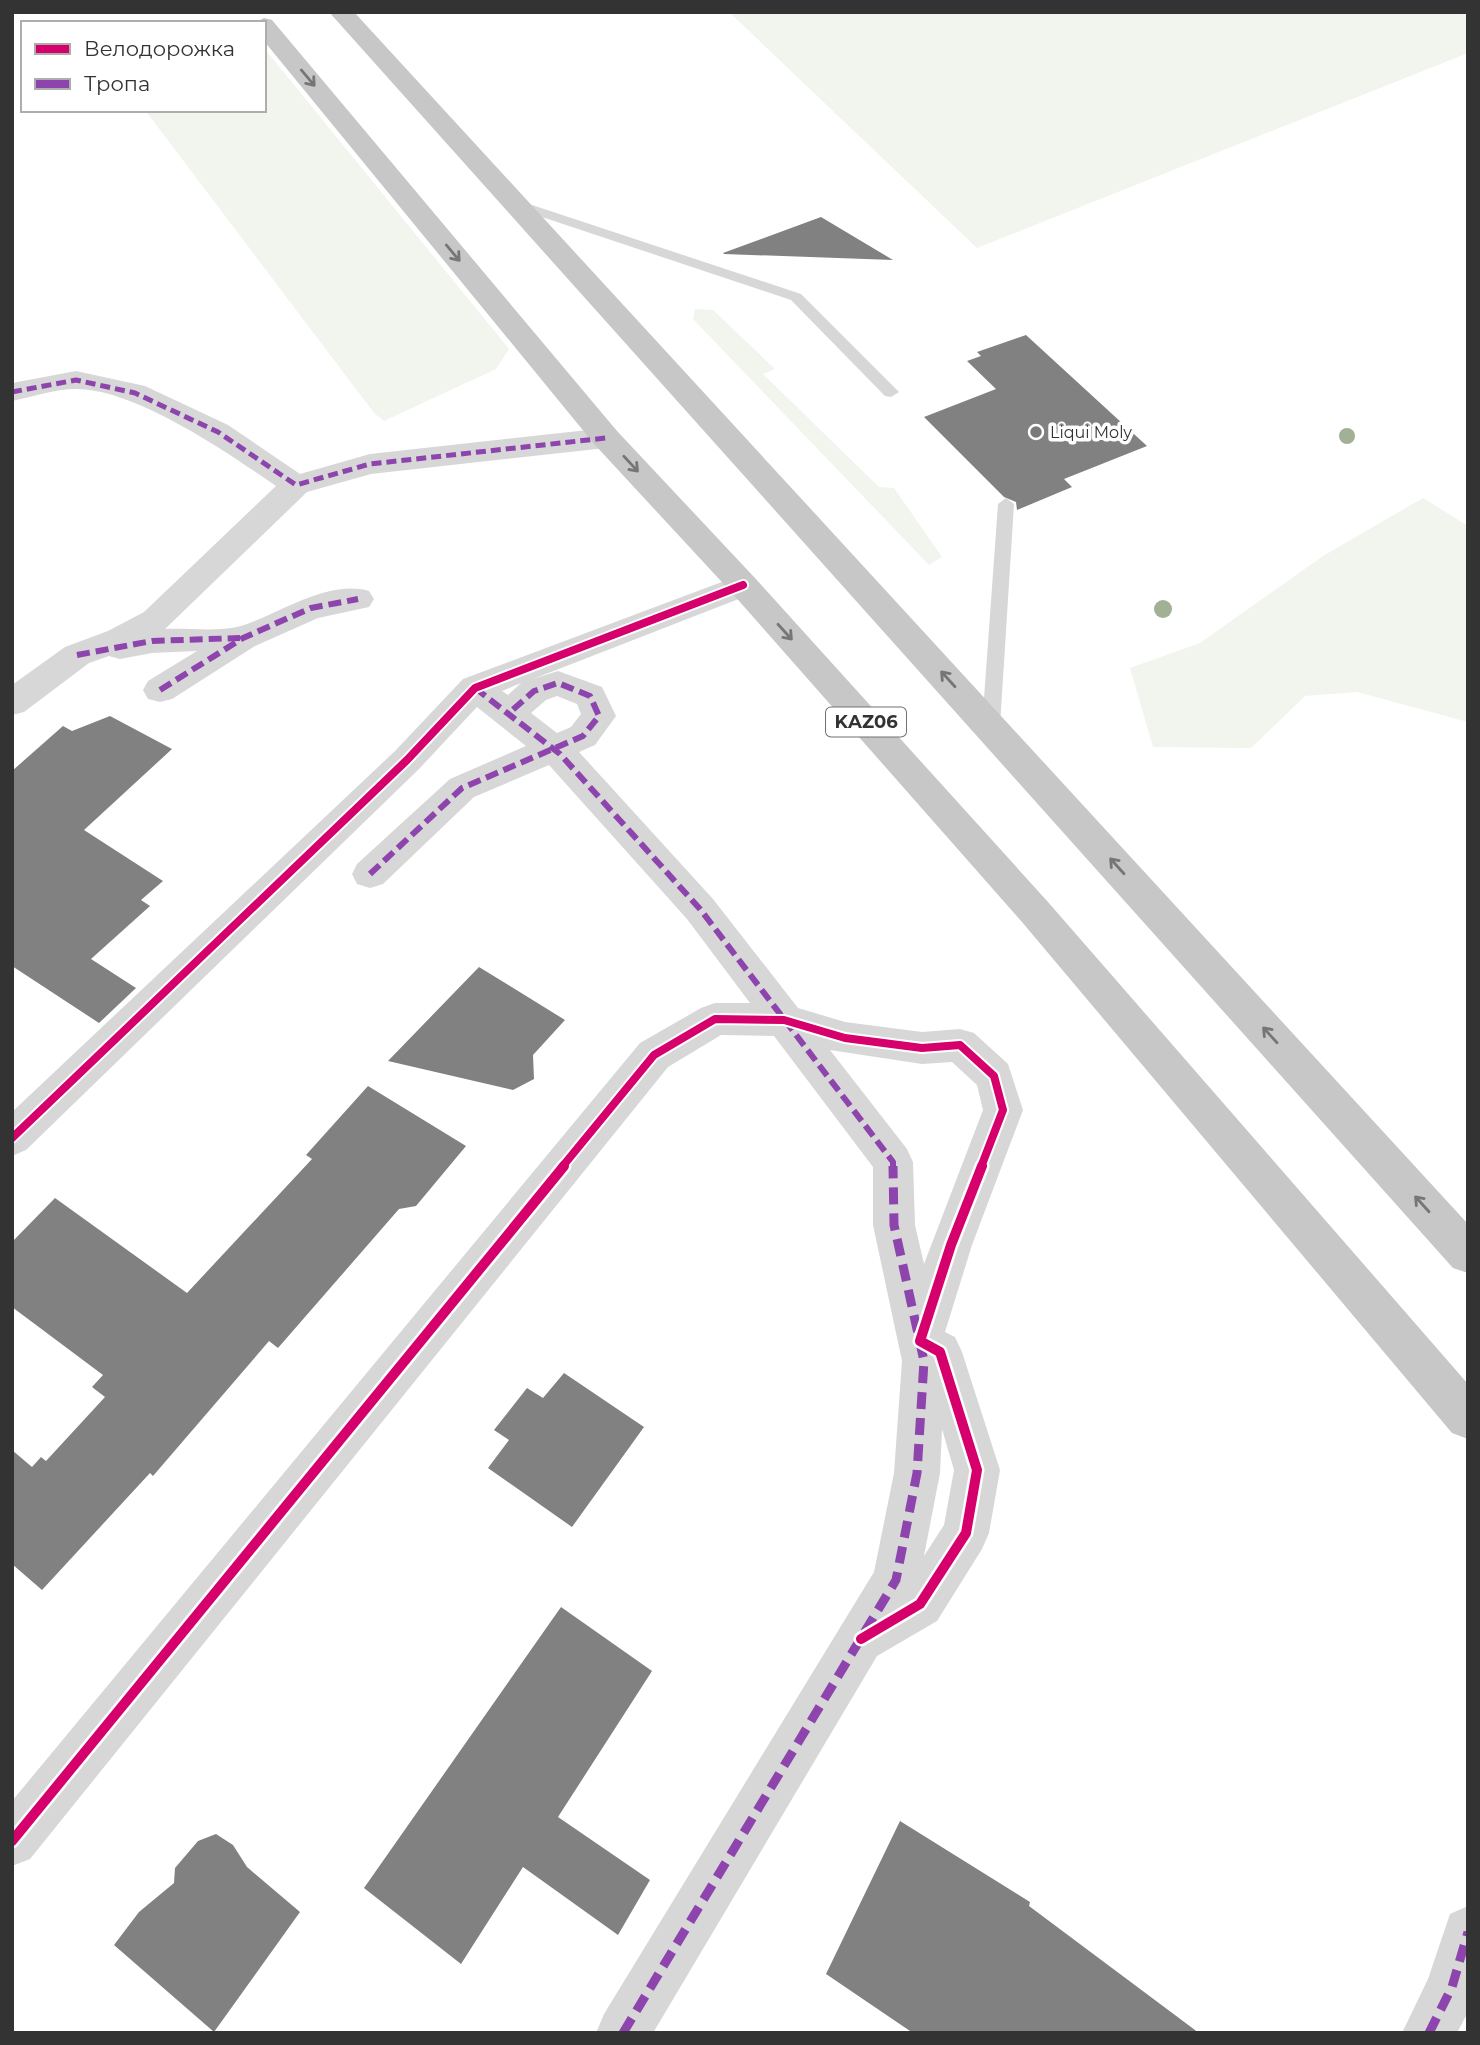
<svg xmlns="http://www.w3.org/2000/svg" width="1480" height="2045" font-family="Montserrat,sans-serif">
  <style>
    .green { fill: #f1f5ed }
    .building { fill: #818181 }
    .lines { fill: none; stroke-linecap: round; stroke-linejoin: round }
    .service { fill: #d7d7d7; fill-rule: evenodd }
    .minor { fill: #d7d7d7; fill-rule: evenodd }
    .trunk { fill: #c7c7c7; fill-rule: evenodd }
    .quiet-far2 { stroke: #8e44ad; stroke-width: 5; stroke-dasharray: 10 5; stroke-linecap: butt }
    .quiet-far1 { stroke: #8e44ad; stroke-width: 6; stroke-dasharray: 13 6; stroke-linecap: butt }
    .quiet { stroke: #8e44ad; stroke-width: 9; stroke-dasharray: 17 9; stroke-linecap: butt }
    .cycleway-far1-casing { stroke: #fff; stroke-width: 12 }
    .cycleway-casing { stroke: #fff; stroke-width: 15 }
    .cycleway-far1 { stroke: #d6006c; stroke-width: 8 }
    .cycleway { stroke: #d6006c; stroke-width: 10 }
    .tree { fill: #a2b095 }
    .oneway { stroke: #767676 }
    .poi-dot { fill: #7a7a7a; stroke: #fff; stroke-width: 2.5 }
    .labels { text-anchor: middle; stroke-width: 7; stroke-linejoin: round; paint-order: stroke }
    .far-poi-label { font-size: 16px; fill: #333; stroke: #fff; text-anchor: start }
    .shield { fill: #fff; stroke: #707070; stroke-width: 2 }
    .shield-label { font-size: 18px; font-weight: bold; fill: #333 }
  </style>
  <rect width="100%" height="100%" fill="#fff"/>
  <g class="green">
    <polygon points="729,12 1468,12 1468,53 977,248"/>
    <polygon points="264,48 509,349 496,369 384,421 374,413 145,110 264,110"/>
    <polygon points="695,309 713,310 775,369 763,374 879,487 894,488 942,557 929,565 693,319"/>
    <polygon points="1423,498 1468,526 1468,722 1357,692 1305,696 1251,748 1153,747 1130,668 1200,643 1323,556"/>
  </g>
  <g class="building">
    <polygon points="821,217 893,260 724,254 723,253"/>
    <polygon points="1026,335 1147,446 1064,479 1072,487 1017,510 1016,502 1004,497 924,417 996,389 967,361 981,356 977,352"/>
    <polygon points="110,716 172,749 84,830 163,881 141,900 150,906 91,959 136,988 99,1023 12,966 12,771 63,726 72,731"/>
    <polygon points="479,967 565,1020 533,1055 534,1079 513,1090 388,1061"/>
    <polygon points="368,1086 466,1146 416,1206 399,1209 278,1348 269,1341 153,1476 150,1473 42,1590 12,1564 12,1450 32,1467 41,1457 46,1461 105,1397 92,1387 103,1375 12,1307 12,1242 55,1198 187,1293 312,1159 306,1155"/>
    <polygon points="564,1373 644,1427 572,1527 488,1468 509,1440 494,1430 527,1388 543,1398"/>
    <polygon points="561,1607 652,1671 558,1817 650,1880 618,1935 523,1867 461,1964 364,1888"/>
    <polygon points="900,1821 1030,1902 1029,1906 1199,2033 913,2033 826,1974"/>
    <polygon points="216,1834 233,1845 247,1867 300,1912 214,2032 114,1945 139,1912 174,1883 175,1868 198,1841"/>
  </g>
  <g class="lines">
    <g class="service">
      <polygon points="517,200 801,294 899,392 891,397 885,396 791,300 512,207 510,204"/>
      <polygon points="1006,498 1014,504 1000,726 991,733 982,726 998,504"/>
    </g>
    <g class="minor">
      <path d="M76,371L145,386L228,425L300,474L370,454L606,428L617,431L621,438L617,445L606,448L371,474L307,492L165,629C188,628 219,632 241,626C280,614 327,579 369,591L374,599L369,607L318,618L255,646L172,699L160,702L148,699L143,690L148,681L197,651L152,653L120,659L109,656L89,663L24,712L12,715V685L65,647L108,631L144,612L276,486C228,453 136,389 76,389C55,389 32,397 12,401V383Z"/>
      <path d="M743,574L754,577L759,585L754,593L533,679L558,671L602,687L616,716L595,745L579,752L713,899L798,1008L845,1022L922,1032L960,1029L974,1033L1008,1064L1023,1110L972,1245L945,1332L955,1337L962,1352L1000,1470L989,1533L982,1549L937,1621L877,1656L653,2033H596L604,2014L874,1572L894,1473L902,1361L873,1225V1167L774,1036L721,1035L668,1067L30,1859L12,1866V1801L640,1043L701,1008L715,1003H750L687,919L549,765L474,797L383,884L370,888L357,884L352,874L357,864L450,779L526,746L477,707L419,769L26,1150L12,1156V1112L395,751L463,679ZM521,683L508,695L502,691ZM557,696L577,704L581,714L571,727L557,733L531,713L546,700ZM830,1050L922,1064L952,1062L977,1085L983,1110L924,1264L915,1225L913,1162L907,1149ZM942,1429L954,1470L944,1525L924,1556L940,1473Z"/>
      <polygon points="1468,1906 1468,2012 1457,2033 1402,2033 1428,1979 1450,1914"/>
    </g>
    <g class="trunk">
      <polygon points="329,12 354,12 1468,1224 1468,1273 1453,1268"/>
      <polygon points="264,18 272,20 617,431 754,577 1048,902 1468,1384 1468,1439 1452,1433 1022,922 732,593 595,445 264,41 264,23 254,23"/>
    </g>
    <polyline class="quiet-far2" points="12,392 76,380 135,393 218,432 296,485 370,464 606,438"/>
    <g class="quiet-far1">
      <polyline points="77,655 152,641 240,638"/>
      <polyline points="475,688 560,754 700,909 893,1162 893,1167"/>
      <polyline points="160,690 243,638 311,608 358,599"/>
      <polyline points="370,874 462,788 583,736 599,716 590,696 558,683 534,691 508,714"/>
    </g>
    <g class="quiet">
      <polyline points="623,2033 896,1580 917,1473 924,1361 894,1225 893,1166"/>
      <polyline points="1429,2033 1452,1987 1468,1932"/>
    </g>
    <g class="cycleway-far1-casing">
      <g id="cycleway-far1">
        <polyline points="12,1138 407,760 475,688 743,585"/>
        <polyline points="562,1167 654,1055 715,1019 784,1020 845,1038 922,1048 960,1045 994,1076 1003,1110 981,1167"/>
      </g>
    </g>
    <g class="cycleway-casing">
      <g id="cycleway">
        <polyline points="861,1639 920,1604 966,1533 977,1470 940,1352 920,1341 951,1245 982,1166"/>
        <polyline points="12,1841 564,1166"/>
      </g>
    </g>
    <use href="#cycleway-far1" class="cycleway-far1"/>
    <use href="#cycleway" class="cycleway"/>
  </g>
  <g class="tree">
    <circle cx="1347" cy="436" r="8"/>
    <circle cx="1163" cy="609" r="9"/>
  </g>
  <defs><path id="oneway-shaft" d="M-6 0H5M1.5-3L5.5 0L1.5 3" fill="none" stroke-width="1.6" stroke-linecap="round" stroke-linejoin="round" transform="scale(1.75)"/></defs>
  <g class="oneway">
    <use href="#oneway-shaft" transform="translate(308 78) rotate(50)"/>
    <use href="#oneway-shaft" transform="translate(453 253) rotate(50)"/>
    <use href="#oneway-shaft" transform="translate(631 464) rotate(47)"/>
    <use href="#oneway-shaft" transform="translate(785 632) rotate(48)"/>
    <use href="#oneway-shaft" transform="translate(948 679) rotate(-132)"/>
    <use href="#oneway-shaft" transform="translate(1117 866) rotate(-132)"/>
    <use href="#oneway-shaft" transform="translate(1270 1035) rotate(-132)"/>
    <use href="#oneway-shaft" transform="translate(1422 1204) rotate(-132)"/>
  </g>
  <circle class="poi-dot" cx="1036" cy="432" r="7"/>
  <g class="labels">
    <g class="far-poi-label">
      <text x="1050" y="438">Liqui Moly</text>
    </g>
    <rect class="shield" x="826" y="707.5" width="80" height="29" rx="5"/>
    <g class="shield-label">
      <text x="866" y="728">KАZ06</text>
    </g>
  </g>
  <rect width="1480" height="2045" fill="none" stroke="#333333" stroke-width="28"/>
  <rect x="21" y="21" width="245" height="91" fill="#ffffff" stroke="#adadad" stroke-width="2"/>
  <rect x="35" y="44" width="35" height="10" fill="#d6006c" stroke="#adadad" stroke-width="2"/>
  <text x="84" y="56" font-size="21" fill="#333333">Велодорожка</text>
  <rect x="35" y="79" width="35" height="10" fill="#8e44ad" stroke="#adadad" stroke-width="2"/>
  <text x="84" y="91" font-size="21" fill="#333333">Тропа</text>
</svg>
